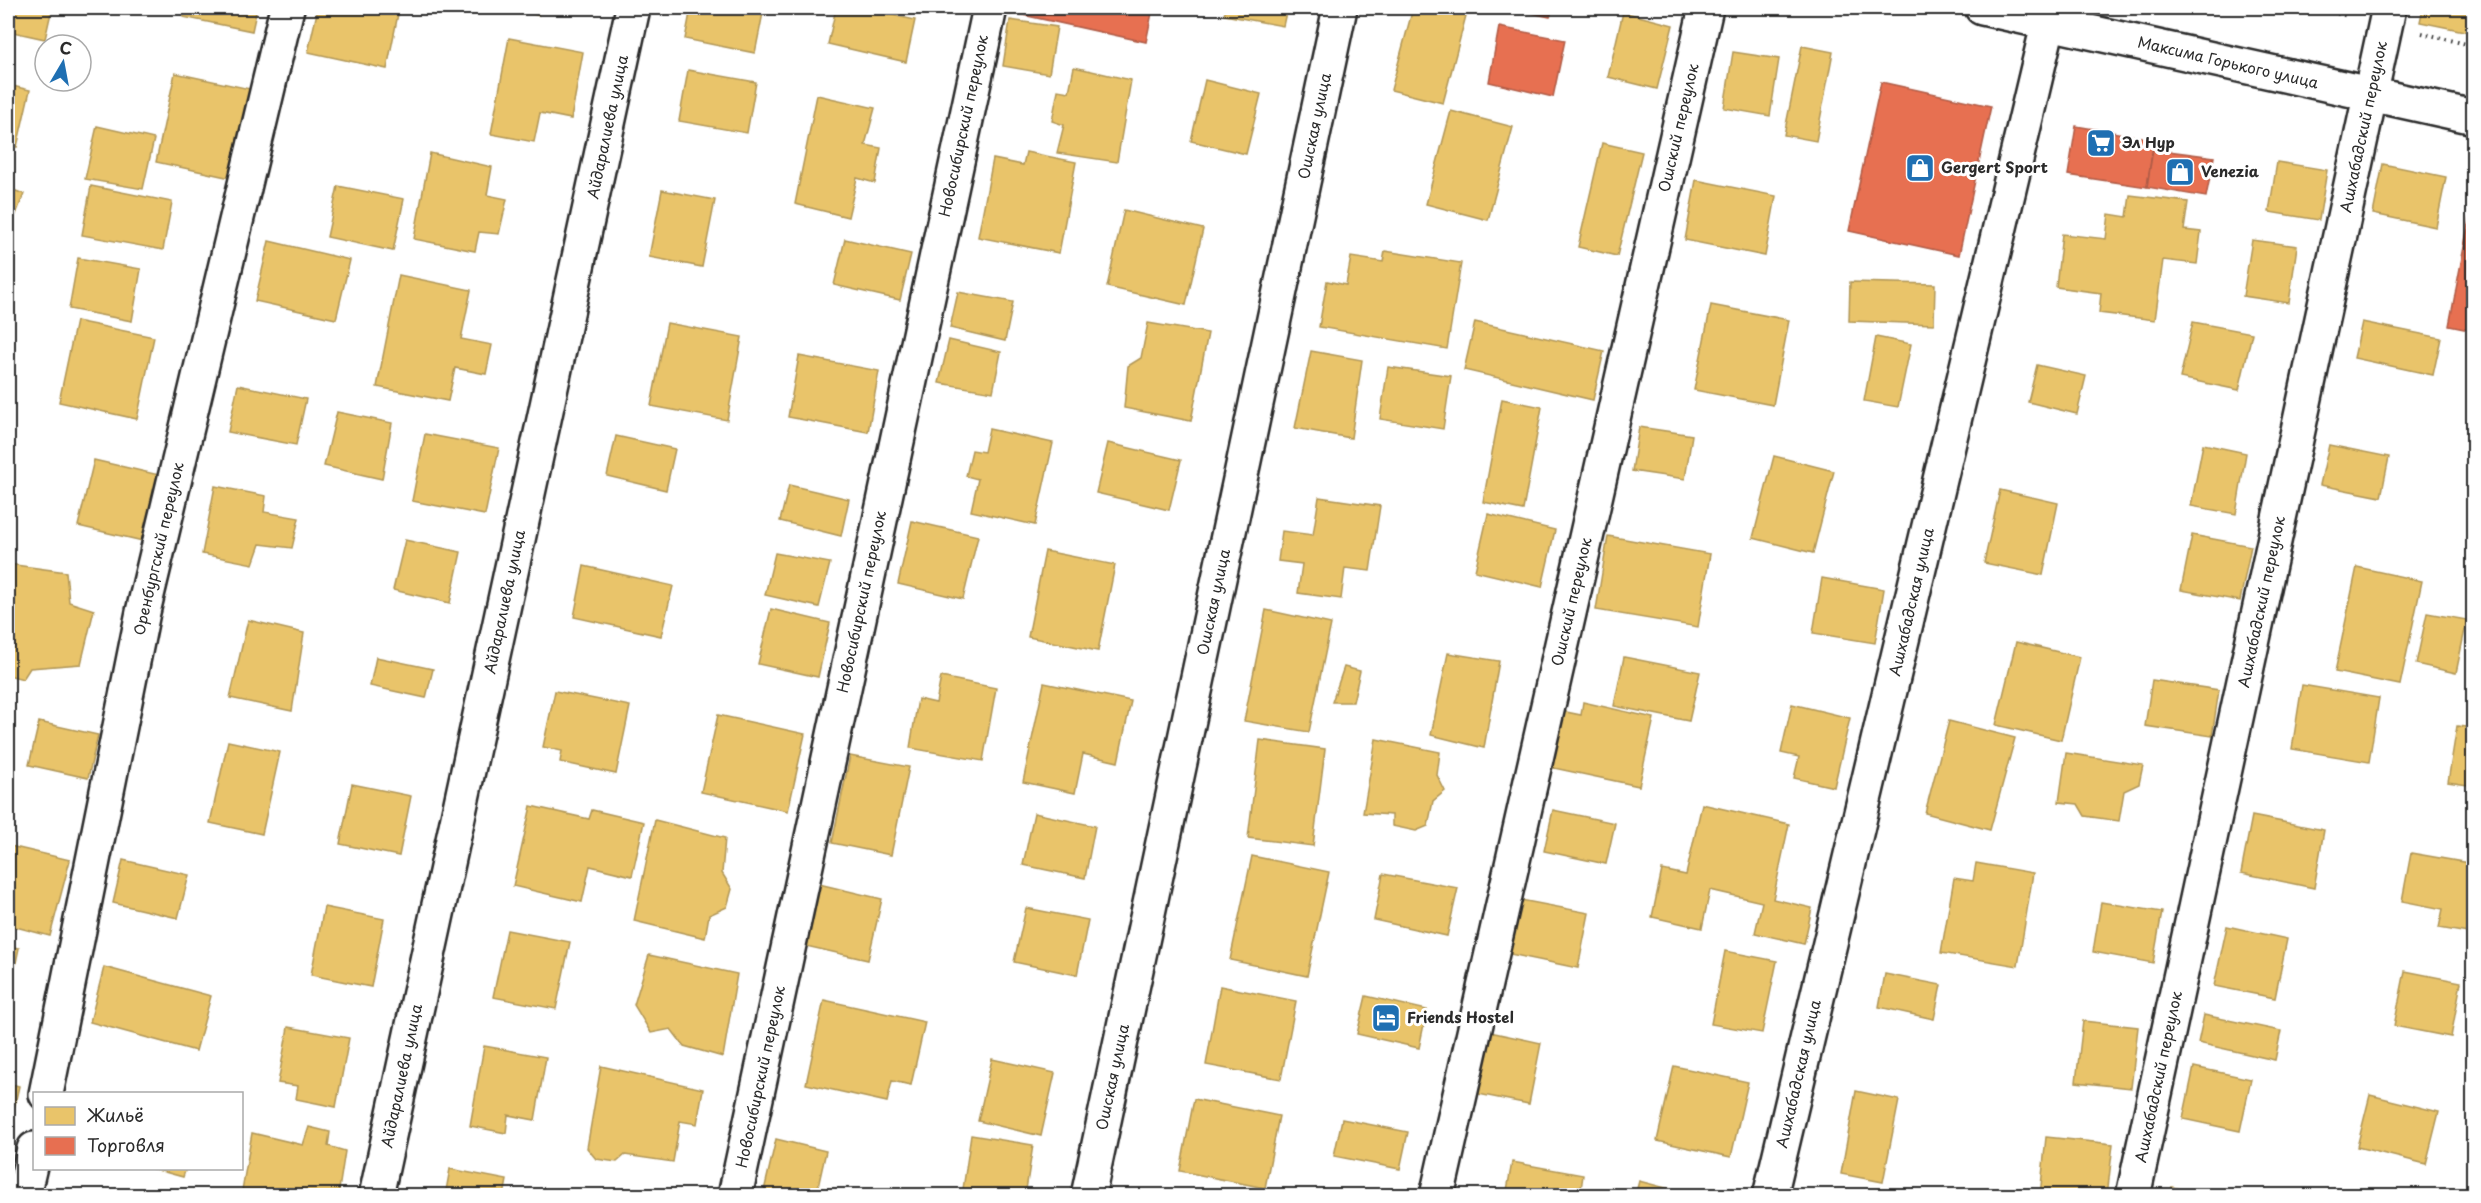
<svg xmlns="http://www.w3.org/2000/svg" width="2481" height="1203" font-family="'Playpen Sans',sans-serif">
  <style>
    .homes { fill: #e9c46a; stroke: #b09657; stroke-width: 1.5 }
    .shops { fill: #e76f51; stroke: #af5b46; stroke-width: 1.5 }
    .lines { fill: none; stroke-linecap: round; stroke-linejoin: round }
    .minor-casing { stroke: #2b2b2b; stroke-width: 38 }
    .major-casing { stroke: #2b2b2b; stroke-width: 38 }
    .path { stroke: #2b2b2b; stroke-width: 4; stroke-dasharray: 1.5 4.5; stroke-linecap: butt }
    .minor { stroke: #fff; stroke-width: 33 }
    .major { stroke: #fff; stroke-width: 33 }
    .labels { text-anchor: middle; stroke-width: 6; stroke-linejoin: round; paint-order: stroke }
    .street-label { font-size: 15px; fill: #2b2b2b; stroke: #fff }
    .poi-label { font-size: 15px; font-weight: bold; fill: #2b2b2b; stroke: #fff; text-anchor: start }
  </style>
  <rect width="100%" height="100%" fill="#fff"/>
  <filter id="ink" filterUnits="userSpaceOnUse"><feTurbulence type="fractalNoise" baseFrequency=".0167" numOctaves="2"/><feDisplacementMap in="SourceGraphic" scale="12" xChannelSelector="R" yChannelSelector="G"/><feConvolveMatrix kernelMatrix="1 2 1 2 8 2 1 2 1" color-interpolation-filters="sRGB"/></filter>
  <g filter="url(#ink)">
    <g class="homes">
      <polygon points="8,8 52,8 45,39 8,31"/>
      <polygon points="185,8 257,8 252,31 183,17"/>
      <polygon points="318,8 367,8 398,14 387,69 308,52"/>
      <polygon points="502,8 539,8 538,15"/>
      <polygon points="691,8 764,8 755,53 685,39"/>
      <polygon points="836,8 861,8 915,20 906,62 828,44"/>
      <polygon points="1226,8 1287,8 1283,26 1224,15"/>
      <polygon points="1413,8 1468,8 1443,103 1391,90"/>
      <polygon points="2423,8 2474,8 2474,33 2420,22"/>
      <polygon points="1623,12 1673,25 1657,89 1608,77"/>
      <polygon points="1010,20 1057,27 1049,74 1003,66"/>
      <polygon points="509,38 583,52 571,119 540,113 534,142 491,134"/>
      <polygon points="1802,46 1833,52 1816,141 1784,135"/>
      <polygon points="1733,52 1779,59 1770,116 1724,108"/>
      <polygon points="1074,67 1131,80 1117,162 1057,153 1064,125 1052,121 1058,90 1069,92"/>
      <polygon points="688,70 756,82 747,133 679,121"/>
      <polygon points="175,73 250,89 231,178 156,162"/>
      <polygon points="1205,80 1261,94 1246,154 1191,141"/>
      <polygon points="8,85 30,90 17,147 8,145"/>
      <polygon points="817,95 875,108 865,145 881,148 875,183 857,178 848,217 795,204"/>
      <polygon points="1451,111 1513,127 1488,220 1426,204"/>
      <polygon points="97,126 154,139 143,189 85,179"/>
      <polygon points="1602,143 1642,152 1617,256 1578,247"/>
      <polygon points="1026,152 1076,162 1059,253 978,237 993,159 1023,165"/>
      <polygon points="430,153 492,167 487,195 507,199 499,234 479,232 475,251 414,239"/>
      <polygon points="2277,162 2327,170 2319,220 2269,212"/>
      <polygon points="2383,164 2446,177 2436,227 2373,214"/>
      <polygon points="1696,180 1776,196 1765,256 1685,240"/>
      <polygon points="91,186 172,202 163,250 82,235"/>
      <polygon points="338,186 404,199 393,251 327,237"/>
      <polygon points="8,188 24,194 8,235"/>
      <polygon points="662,190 715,200 702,267 649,257"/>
      <polygon points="2130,195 2188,202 2184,230 2201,232 2197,264 2163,260 2155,320 2099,313 2101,293 2056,287 2062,234 2106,239 2109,214 2127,217"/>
      <polygon points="1124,210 1203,229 1186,305 1107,287"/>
      <polygon points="845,239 911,254 900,300 834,285"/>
      <polygon points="2252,240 2297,246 2289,303 2243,296"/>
      <polygon points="269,241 350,260 336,319 255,301"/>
      <polygon points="1385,251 1461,263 1447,349 1319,327 1327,281 1346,285 1351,257 1383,262"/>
      <polygon points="78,258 141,269 132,321 69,309"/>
      <polygon points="399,275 471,290 461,339 492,345 486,374 455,368 448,401 377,387"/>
      <polygon points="1850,282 1935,284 1934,324 1849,321"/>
      <polygon points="958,292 1013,302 1005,341 950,328"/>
      <polygon points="1711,305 1789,320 1773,405 1694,390"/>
      <polygon points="76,321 154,337 137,419 59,402"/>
      <polygon points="1475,322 1604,351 1593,400 1464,370"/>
      <polygon points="2193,322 2252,333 2239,390 2180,378"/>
      <polygon points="2362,322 2441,338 2433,375 2354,358"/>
      <polygon points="667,323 742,337 727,420 651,406"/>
      <polygon points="1148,323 1208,333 1191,421 1124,408 1128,366 1141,358"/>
      <polygon points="1876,337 1911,344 1898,407 1864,401"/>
      <polygon points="949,340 1001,352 993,392 939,383"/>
      <polygon points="1311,351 1362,360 1351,438 1295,428"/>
      <polygon points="799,356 879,371 868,432 788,417"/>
      <polygon points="2037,365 2086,376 2077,414 2028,402"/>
      <polygon points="1388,367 1451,376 1443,429 1380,419"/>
      <polygon points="238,385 306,399 296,445 228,432"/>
      <polygon points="1502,399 1542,407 1523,510 1483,502"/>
      <polygon points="337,412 392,423 382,479 324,466"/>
      <polygon points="1639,427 1692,435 1685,479 1632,471"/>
      <polygon points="989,429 1053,443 1035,525 971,511 978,479 966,476 972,450 984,452"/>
      <polygon points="425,434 499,448 485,515 412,501"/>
      <polygon points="616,436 675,449 666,490 607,476"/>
      <polygon points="1108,443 1181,460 1169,510 1096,493"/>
      <polygon points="2203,444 2246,453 2236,514 2191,506"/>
      <polygon points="2329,445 2389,457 2381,497 2320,485"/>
      <polygon points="1774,456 1834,471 1813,553 1753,538"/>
      <polygon points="94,460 159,475 143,541 78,526"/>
      <polygon points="789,485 849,499 841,536 780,521"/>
      <polygon points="215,486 266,496 264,512 299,518 292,548 260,544 253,564 202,554"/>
      <polygon points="2000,490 2058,503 2043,575 1984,563"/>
      <polygon points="1319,497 1380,506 1370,571 1345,568 1341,599 1298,593 1302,564 1278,561 1282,531 1313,535"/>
      <polygon points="1488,514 1555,530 1542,587 1475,571"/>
      <polygon points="912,521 978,536 963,599 898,584"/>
      <polygon points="2192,535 2251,546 2240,601 2181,590"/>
      <polygon points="1608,536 1710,554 1698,627 1596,610"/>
      <polygon points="405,540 461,552 450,603 393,590"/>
      <polygon points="1045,551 1115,565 1098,651 1028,637"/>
      <polygon points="775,553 830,563 819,607 765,595"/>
      <polygon points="8,564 66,572 69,602 94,610 81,664 30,668 23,679 8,675"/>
      <polygon points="584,566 673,586 661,636 574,617"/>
      <polygon points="2357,567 2422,581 2400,685 2335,672"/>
      <polygon points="1822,578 1884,589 1875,643 1813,633"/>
      <polygon points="771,609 830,623 818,677 758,664"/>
      <polygon points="1266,610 1331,624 1309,732 1244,721"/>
      <polygon points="2427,613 2467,620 2456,673 2416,664"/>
      <polygon points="248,620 304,633 292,711 230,698"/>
      <polygon points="2016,642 2080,657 2061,740 1996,725"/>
      <polygon points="1448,653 1499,661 1484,748 1431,735"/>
      <polygon points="376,657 433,669 426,698 370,686"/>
      <polygon points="1624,657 1700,672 1689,721 1614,706"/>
      <polygon points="1344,667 1360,671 1353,702 1332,702"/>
      <polygon points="941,677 996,688 983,761 910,748 918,699 936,703"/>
      <polygon points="2152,680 2219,690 2212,736 2145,726"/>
      <polygon points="1044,683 1131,701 1118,762 1083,754 1075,793 1023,782"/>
      <polygon points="2302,685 2379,698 2369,762 2292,749"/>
      <polygon points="555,691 630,706 616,774 560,762 562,751 543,747"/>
      <polygon points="1583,702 1654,718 1639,786 1549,767 1561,711 1581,715"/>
      <polygon points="1792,704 1850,718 1834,787 1794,778 1799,757 1781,753"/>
      <polygon points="718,715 805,734 788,811 701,792"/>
      <polygon points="1949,721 2015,738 1990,830 1925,813"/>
      <polygon points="39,722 98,735 88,778 29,765"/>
      <polygon points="2457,726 2474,728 2474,786 2448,782"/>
      <polygon points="1376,739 1440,752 1437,775 1445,791 1433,801 1428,826 1416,831 1392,826 1392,815 1363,813"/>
      <polygon points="1260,740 1325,749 1313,846 1248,838"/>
      <polygon points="228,741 280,752 262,834 210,823"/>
      <polygon points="2066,753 2143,765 2139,784 2124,791 2119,821 2085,816 2078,804 2059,802"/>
      <polygon points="850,756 909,767 891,855 832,843"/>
      <polygon points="352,784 411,796 399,856 340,844"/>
      <polygon points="1702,804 1789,824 1773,899 1812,908 1804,944 1755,933 1762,902 1710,890 1702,928 1652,917 1662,870 1686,875"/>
      <polygon points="531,806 589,819 592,810 644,822 632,876 590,866 582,902 513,886"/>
      <polygon points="1553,810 1615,823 1606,864 1544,851"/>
      <polygon points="1034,813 1095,826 1085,878 1023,865"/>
      <polygon points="2252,816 2324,830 2314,888 2241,873"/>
      <polygon points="655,820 725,838 722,873 732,889 727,907 709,915 705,938 634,921"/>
      <polygon points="10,846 70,860 50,936 8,925 8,857"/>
      <polygon points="2411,853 2474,864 2474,934 2439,928 2443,909 2402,901"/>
      <polygon points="1252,856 1329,872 1307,976 1230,960"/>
      <polygon points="123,860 189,875 178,918 113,903"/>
      <polygon points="1976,863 2033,873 2018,966 1941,953 1954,878 1973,881"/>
      <polygon points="1383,874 1458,888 1447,936 1374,920"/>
      <polygon points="819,884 882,899 868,960 806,946"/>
      <polygon points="1516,899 1589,913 1578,968 1505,953"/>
      <polygon points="2101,902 2162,912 2153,963 2093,952"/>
      <polygon points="324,907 384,919 371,987 311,975"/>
      <polygon points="1026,908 1088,920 1077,975 1014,962"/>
      <polygon points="2227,926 2287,939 2275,998 2214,986"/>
      <polygon points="507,930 570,942 556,1009 493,997"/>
      <polygon points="8,946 19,948 8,1002"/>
      <polygon points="1725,951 1777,961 1762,1033 1711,1024"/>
      <polygon points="649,955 737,974 723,1057 684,1046 671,1029 651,1033 634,1005"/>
      <polygon points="104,967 211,996 196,1051 90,1022"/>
      <polygon points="2405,971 2461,982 2451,1037 2394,1026"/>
      <polygon points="1885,974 1941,985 1934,1019 1879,1007"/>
      <polygon points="1220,986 1296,1001 1281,1079 1206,1065"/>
      <polygon points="1366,996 1427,1010 1419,1048 1357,1034"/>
      <polygon points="824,1000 925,1022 911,1085 892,1081 887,1102 806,1084"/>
      <polygon points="2204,1015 2281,1031 2275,1060 2198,1043"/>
      <polygon points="2083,1021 2138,1027 2131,1088 2076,1082"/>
      <polygon points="288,1027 349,1038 336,1107 296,1099 298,1086 278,1083"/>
      <polygon points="1490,1032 1541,1043 1529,1104 1478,1094"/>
      <polygon points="484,1046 546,1057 535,1120 508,1115 506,1133 470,1126"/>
      <polygon points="992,1059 1055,1073 1041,1136 978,1121"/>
      <polygon points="601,1066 703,1089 697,1124 680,1121 673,1162 625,1155 617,1162 596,1159 587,1148"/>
      <polygon points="1674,1066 1748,1082 1731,1157 1657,1141"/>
      <polygon points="2194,1067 2251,1079 2240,1131 2183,1119"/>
      <polygon points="8,1083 19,1086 8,1135"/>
      <polygon points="1856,1091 1899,1100 1883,1182 1841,1174"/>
      <polygon points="2370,1095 2439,1112 2426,1164 2357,1147"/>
      <polygon points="1194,1099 1279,1116 1265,1188 1180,1171"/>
      <polygon points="1342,1119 1408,1132 1400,1169 1334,1156"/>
      <polygon points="309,1127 330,1132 328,1146 345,1151 338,1196 241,1196 252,1133 303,1145"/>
      <polygon points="971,1135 1033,1145 1025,1196 962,1196"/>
      <polygon points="2046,1137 2113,1144 2107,1196 2040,1196"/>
      <polygon points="776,1139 826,1151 816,1196 783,1196 764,1191"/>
      <polygon points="1512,1162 1583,1175 1580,1196 1506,1196"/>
      <polygon points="150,1168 186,1168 183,1177"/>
      <polygon points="450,1169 507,1180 504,1196 445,1196"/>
      <polygon points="1639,1181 1696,1196 1635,1196"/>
      <polygon points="2172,1187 2211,1196 2170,1196"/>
    </g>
    <g class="shops">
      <polygon points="1006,8 1153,8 1146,42 1005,11"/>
      <polygon points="1509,8 1553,8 1550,17"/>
      <polygon points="1499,27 1565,40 1553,97 1489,82"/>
      <polygon points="1881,82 1991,106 1959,255 1849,231"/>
      <polygon points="2076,126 2154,139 2147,187 2068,175"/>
      <polygon points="2153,149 2214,157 2206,197 2147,187"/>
      <polygon points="2471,210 2474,210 2474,331 2449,326"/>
    </g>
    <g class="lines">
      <g class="minor-casing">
        <g id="minor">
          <polyline points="46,1094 143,612 287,8"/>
          <polyline points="23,1196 34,1149"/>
          <polyline points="376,1196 633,8"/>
          <polyline points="735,1196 990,8"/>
          <polyline points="1088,1196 1340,8"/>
          <polyline points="1437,1196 1706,8"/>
          <polyline points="1770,1196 2052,8"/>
          <polyline points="2133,1196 2389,8"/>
        </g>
      </g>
      <g class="major-casing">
        <polyline id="major" points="1982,8 2474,117"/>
      </g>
      <g class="path">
        <polyline points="2314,8 2348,16"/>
        <polyline points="2422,33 2474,46"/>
      </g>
      <use href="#minor" class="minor"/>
      <use href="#major" class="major"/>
    </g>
  </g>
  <defs>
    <g id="supermarket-square" transform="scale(1.5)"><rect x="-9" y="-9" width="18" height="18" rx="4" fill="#1f6fb2" stroke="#fff"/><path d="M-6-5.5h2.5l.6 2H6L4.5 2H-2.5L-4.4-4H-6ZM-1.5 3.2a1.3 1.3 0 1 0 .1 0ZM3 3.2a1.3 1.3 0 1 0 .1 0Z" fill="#fff"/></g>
    <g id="shop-square" transform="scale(1.5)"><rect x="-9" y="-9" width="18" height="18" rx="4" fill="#1f6fb2" stroke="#fff"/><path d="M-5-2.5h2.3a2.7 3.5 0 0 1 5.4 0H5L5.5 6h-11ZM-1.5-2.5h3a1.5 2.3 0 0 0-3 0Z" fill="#fff"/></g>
    <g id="hotel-square" transform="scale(1.5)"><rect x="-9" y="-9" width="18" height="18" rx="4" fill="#1f6fb2" stroke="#fff"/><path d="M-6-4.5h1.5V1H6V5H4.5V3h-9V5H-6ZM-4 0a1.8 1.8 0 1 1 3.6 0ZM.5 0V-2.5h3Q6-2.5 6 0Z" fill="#fff"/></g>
  </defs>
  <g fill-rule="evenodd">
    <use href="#supermarket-square" x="2101" y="143"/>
    <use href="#shop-square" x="1920" y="168"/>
    <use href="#shop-square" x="2180" y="172"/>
    <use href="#hotel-square" x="1386" y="1018"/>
  </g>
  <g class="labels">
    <g class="street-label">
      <text transform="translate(2228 63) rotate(13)" y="5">Максима Горького улица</text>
      <text transform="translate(964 126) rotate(-78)" y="5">Новосибирский переулок</text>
      <text transform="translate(1315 126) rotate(-78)" y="5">Ошская улица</text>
      <text transform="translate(608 127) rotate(-78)" y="5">Айдаралиева улица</text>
      <text transform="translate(2364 127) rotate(-78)" y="5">Ашхабадский переулок</text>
      <text transform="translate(1679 128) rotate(-77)" y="5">Ошский переулок</text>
      <text transform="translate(159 549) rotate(-77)" y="5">Оренбургский переулок</text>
      <text transform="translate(505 602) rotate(-78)" y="5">Айдаралиева улица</text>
      <text transform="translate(862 602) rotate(-78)" y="5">Новосибирский переулок</text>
      <text transform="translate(1214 602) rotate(-78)" y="5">Ошская улица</text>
      <text transform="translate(1572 602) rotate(-77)" y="5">Ошский переулок</text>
      <text transform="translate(1912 602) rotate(-77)" y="5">Ашхабадская улица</text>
      <text transform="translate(2262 602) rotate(-78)" y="5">Ашхабадский переулок</text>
      <text transform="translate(1799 1074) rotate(-77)" y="5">Ашхабадская улица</text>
      <text transform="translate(402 1076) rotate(-78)" y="5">Айдаралиева улица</text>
      <text transform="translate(761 1077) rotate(-78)" y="5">Новосибирский переулок</text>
      <text transform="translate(1113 1077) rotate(-78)" y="5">Ошская улица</text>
      <text transform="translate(2159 1077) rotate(-78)" y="5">Ашхабадский переулок</text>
    </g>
    <g class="poi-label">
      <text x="2122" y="148">Эл Нур</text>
      <text x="1941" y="173">Gergert Sport</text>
      <text x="2201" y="177">Venezia</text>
      <text x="1407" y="1023">Friends Hostel</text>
    </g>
  </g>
  <rect width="2481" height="1203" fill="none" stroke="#fff" stroke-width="30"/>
  <rect x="15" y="15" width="2451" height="1173" fill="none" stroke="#2b2b2b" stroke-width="2" filter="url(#ink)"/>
  <rect x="33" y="1092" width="210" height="78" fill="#ffffff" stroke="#aaaaaa" stroke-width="1.5"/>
  <rect x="45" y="1107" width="30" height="18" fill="#e9c46a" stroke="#aaaaaa" stroke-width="1.5"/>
  <text x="87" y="1122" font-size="18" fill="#2b2b2b">Жильё</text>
  <rect x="45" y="1137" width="30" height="18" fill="#e76f51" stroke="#aaaaaa" stroke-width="1.5"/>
  <text x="87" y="1152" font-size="18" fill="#2b2b2b">Торговля</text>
  <g transform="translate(63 63) rotate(10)"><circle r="28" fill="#ffffff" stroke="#aaaaaa" stroke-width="1.5"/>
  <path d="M0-4.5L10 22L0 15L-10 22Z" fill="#1f6fb2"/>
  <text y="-9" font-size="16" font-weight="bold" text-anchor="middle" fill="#2b2b2b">С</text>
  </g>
</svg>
